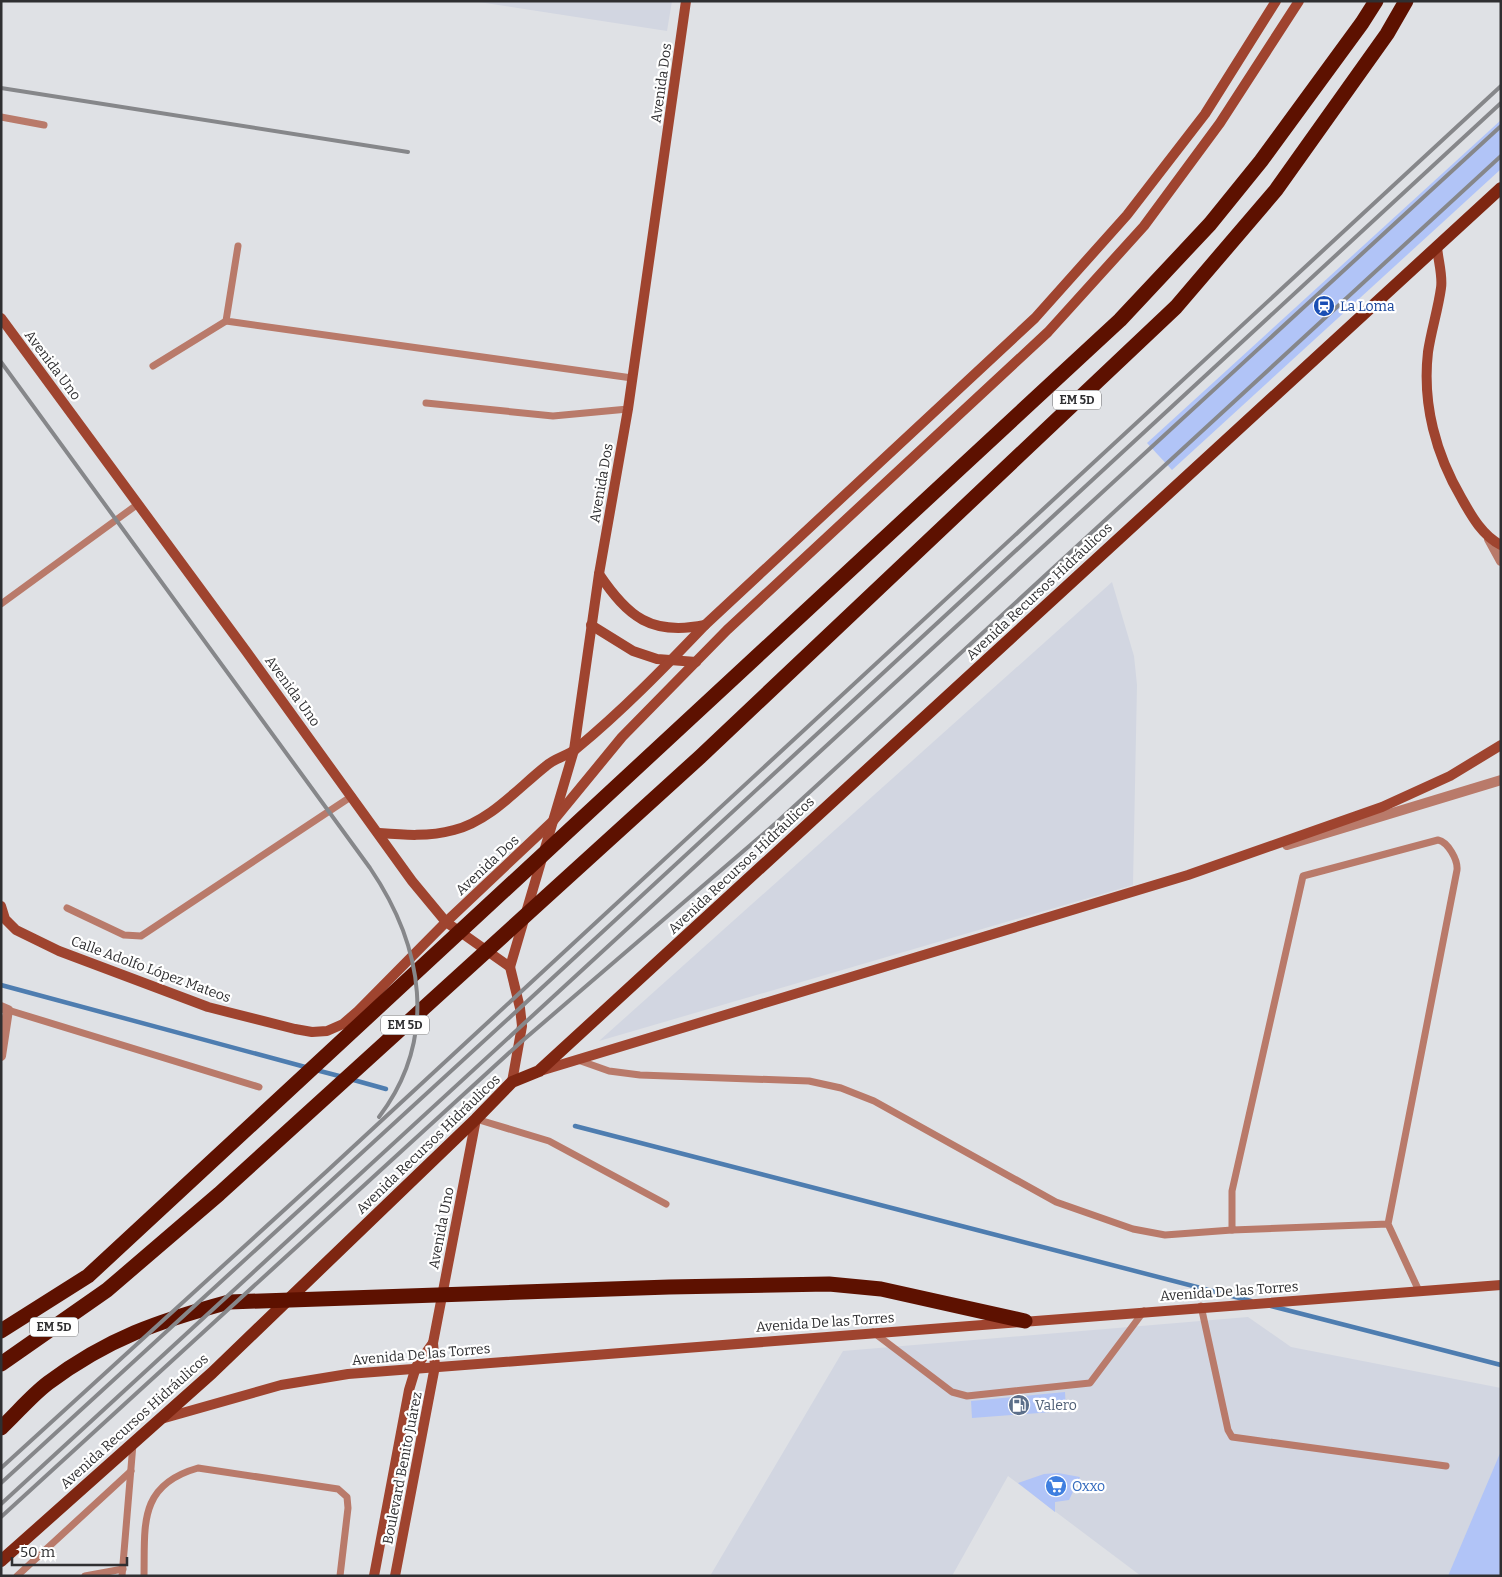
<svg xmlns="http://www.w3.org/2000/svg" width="1502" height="1577" font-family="Bitter,serif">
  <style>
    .built { fill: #d2d6e1 }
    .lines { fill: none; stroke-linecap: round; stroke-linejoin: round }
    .stream { stroke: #4e7db0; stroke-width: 4.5 }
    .building { fill: #b1c4f7 }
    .lane { stroke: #b97a6a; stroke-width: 7 }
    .street { stroke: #b97a6a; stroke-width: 10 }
    .secondary { stroke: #9f442f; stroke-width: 10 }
    .primary { stroke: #7e2611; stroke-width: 12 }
    .highway { stroke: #5d1100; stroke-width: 15 }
    .rail { stroke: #86878a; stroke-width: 4 }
    .labels { text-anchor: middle; stroke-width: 4.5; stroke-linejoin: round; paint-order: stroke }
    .shield { fill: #fff; stroke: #6d6d6f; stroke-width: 1 }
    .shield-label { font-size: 12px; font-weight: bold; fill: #2f2f31 }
    .street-label { font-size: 14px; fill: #2f2f31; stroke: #fff }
    .transit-label { font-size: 14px; fill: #164399; stroke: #fff; text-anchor: start }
    .service-label { font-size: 14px; fill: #4e5e75; stroke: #fff; text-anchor: start }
    .shop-label { font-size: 14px; fill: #366cbe; stroke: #fff; text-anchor: start }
  </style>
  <rect width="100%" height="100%" fill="#dfe1e5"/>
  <g class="built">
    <polygon points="472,1 672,1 667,31"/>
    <polygon points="1112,582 1134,656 1137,685 1133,885 599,1041"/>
    <polygon points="1248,1317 1291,1347 1501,1388 1501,1576 1141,1576 1008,1476 952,1576 710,1576 843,1351"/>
  </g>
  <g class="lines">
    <g class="stream">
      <polyline points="1,985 309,1068"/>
      <polyline points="316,1070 343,1077"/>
      <polyline points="350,1079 386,1089"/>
      <polyline points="575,1126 1251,1301"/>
      <polyline points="1271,1306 1501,1365"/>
    </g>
  </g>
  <g class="building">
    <polygon points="1501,120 1501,169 1172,470 1147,443"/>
    <polygon points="1065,1392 1066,1411 972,1418 971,1401"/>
    <polygon points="1501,1451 1501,1576 1448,1576"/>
    <polygon points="1058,1473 1080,1477 1069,1500 1055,1502 1055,1512 1018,1483 1044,1474"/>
  </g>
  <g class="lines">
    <g class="lane">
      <polyline points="1,117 44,125"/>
      <polyline points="238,246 226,321 632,378"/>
      <polyline points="153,366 226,321"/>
      <polyline points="426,403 553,416 628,409"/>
      <polyline points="1,604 138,504"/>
      <polyline points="67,908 124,935 141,936 352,796"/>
      <polyline points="8,1010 259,1087"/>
      <polyline points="578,1060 609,1071 640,1075 809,1081 841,1088 874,1101 1056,1202 1133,1229 1165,1235 1232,1230"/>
      <polyline points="476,1119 549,1141 666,1204"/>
      <path d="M1388,1224L1457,870C1458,860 1448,842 1438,840L1303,876L1232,1191V1230L1388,1224L1419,1291"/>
      <polyline points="1201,1306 1228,1430 1232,1437 1446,1466"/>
      <polyline points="873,1332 952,1392 967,1396 1090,1383 1144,1311"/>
      <polyline points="17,1576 131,1471"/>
      <polyline points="85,1576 123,1569"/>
      <polyline points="122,1576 133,1444"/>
      <path d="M144,1576C145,1525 138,1485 198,1468L338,1489L347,1497L348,1508L340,1576"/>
    </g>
    <g class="street">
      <polyline points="1489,539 1501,561"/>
      <polyline points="1287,845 1501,780"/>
      <polyline points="1,1007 8,1010 1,1056"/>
    </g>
    <g class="secondary">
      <path d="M1437,247C1438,260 1443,276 1441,288C1438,310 1431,331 1428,352C1422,404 1436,455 1462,499C1472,517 1483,536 1501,545"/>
      <polyline points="1,318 246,651 412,881 446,922 510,967 520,1008 522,1026 512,1082"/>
      <path d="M599,574C628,617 651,636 705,625"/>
      <polyline points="591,625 633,651 657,659 696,662"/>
      <path d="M378,833C404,835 428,837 454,830C490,821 518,788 546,766C555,758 567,756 576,749C622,711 664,668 705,625L1035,318L1127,215L1205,114L1276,1"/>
      <polyline points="1,906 5,919 16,930 59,951 208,1007 295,1029 312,1032 327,1031 343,1024 358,1011 446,922 553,821 574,750 599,574 628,409 686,1"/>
      <polyline points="510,967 553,821 622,737 727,630 1048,332 1144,226 1220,123 1299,1"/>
      <polyline points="540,1071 1188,875 1382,807 1450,776 1501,745"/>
      <polyline points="161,1419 281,1385 348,1374 1501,1285"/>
      <polyline points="374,1576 409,1390 416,1367 433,1343"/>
      <polyline points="395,1576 435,1366 433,1343 476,1119"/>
    </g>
    <polyline class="primary" points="1,1561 212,1373 476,1119 512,1082 539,1071 1501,188"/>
    <g class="highway">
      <polyline points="1,1331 88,1276 1120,320 1210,224 1261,161 1362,23 1376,1"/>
      <polyline points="1,1364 107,1290 219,1194 700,757 1176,307 1276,190 1387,34 1406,1"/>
      <path d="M1,1428C17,1413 31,1396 48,1383C108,1338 159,1321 229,1302L669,1287L829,1284L881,1289L1025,1321"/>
    </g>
    <g class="rail">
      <polyline points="1,88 408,152"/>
      <path d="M1,362L370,868C423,946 439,1038 379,1117"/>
      <polyline points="1,1468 327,1171 1501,86"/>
      <polyline points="1,1483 520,1008 1501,103"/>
      <polyline points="1,1504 1501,126"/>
      <polyline points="1,1517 521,1042 776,823 1501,156"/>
    </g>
  </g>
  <defs>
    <g id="station-disc" transform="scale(1.125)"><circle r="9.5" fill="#1a4fb4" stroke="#fff"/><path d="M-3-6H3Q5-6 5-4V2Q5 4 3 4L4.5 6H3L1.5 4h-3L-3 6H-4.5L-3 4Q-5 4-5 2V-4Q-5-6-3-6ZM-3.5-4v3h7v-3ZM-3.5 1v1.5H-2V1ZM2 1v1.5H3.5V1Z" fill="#fff"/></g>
    <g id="fuel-disc" transform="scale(1.125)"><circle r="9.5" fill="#5c6f8a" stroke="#fff"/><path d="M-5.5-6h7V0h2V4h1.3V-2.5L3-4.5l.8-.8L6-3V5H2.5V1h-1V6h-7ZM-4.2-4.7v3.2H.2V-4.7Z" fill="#fff"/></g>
    <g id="supermarket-disc" transform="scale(1.125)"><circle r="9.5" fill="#3f7fe0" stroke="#fff"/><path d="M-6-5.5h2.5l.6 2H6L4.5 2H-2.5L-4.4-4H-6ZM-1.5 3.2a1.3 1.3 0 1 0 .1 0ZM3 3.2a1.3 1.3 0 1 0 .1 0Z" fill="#fff"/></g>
  </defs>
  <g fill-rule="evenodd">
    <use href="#station-disc" x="1324" y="306"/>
    <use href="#fuel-disc" x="1019" y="1405"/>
    <use href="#supermarket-disc" x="1056" y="1486"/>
  </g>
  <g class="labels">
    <g class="shield">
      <rect x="1053" y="390.5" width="48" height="19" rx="4"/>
      <rect x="381" y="1015.5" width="48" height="19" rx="4"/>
      <rect x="30" y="1317.5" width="48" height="19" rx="4"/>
    </g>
    <g class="shield-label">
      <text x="1077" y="404">EM 5D</text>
      <text x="405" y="1029">EM 5D</text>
      <text x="54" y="1331">EM 5D</text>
    </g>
    <g class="street-label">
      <text transform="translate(661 83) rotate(-82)" y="5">Avenida Dos</text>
      <text transform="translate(53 365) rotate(53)" y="5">Avenida Uno</text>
      <text transform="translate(601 483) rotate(-80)" y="5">Avenida Dos</text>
      <text transform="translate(1039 591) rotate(-43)" y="5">Avenida Recursos Hidráulicos</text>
      <text transform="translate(293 691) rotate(54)" y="5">Avenida Uno</text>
      <text transform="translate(487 865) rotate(-43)" y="5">Avenida Dos</text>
      <text transform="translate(741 865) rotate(-43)" y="5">Avenida Recursos Hidráulicos</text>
      <text transform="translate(151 969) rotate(20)" y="5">Calle Adolfo López Mateos</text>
      <text transform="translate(428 1144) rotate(-44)" y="5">Avenida Recursos Hidráulicos</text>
      <text transform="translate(441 1228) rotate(-79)" y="5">Avenida Uno</text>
      <text transform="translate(1229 1291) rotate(-4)" y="5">Avenida De las Torres</text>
      <text transform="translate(825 1322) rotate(-4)" y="5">Avenida De las Torres</text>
      <text transform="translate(421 1354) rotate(-5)" y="5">Avenida De las Torres</text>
      <text transform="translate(134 1421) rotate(-42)" y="5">Avenida Recursos Hidráulicos</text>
      <text transform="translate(402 1468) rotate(-79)" y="5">Boulevard Benito Juárez</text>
    </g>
    <g class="transit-label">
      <text x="1340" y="311">La Loma</text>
    </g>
    <g class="service-label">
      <text x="1035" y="1410">Valero</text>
    </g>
    <g class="shop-label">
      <text x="1072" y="1491">Oxxo</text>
    </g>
  </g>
  <rect width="1502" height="1577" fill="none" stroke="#2f2f31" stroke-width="5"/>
  <path d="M12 1557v8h115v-8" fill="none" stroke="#2f2f31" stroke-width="2.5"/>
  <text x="20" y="1557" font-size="15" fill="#2f2f31" stroke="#ffffff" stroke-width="4" paint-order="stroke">50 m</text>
</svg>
